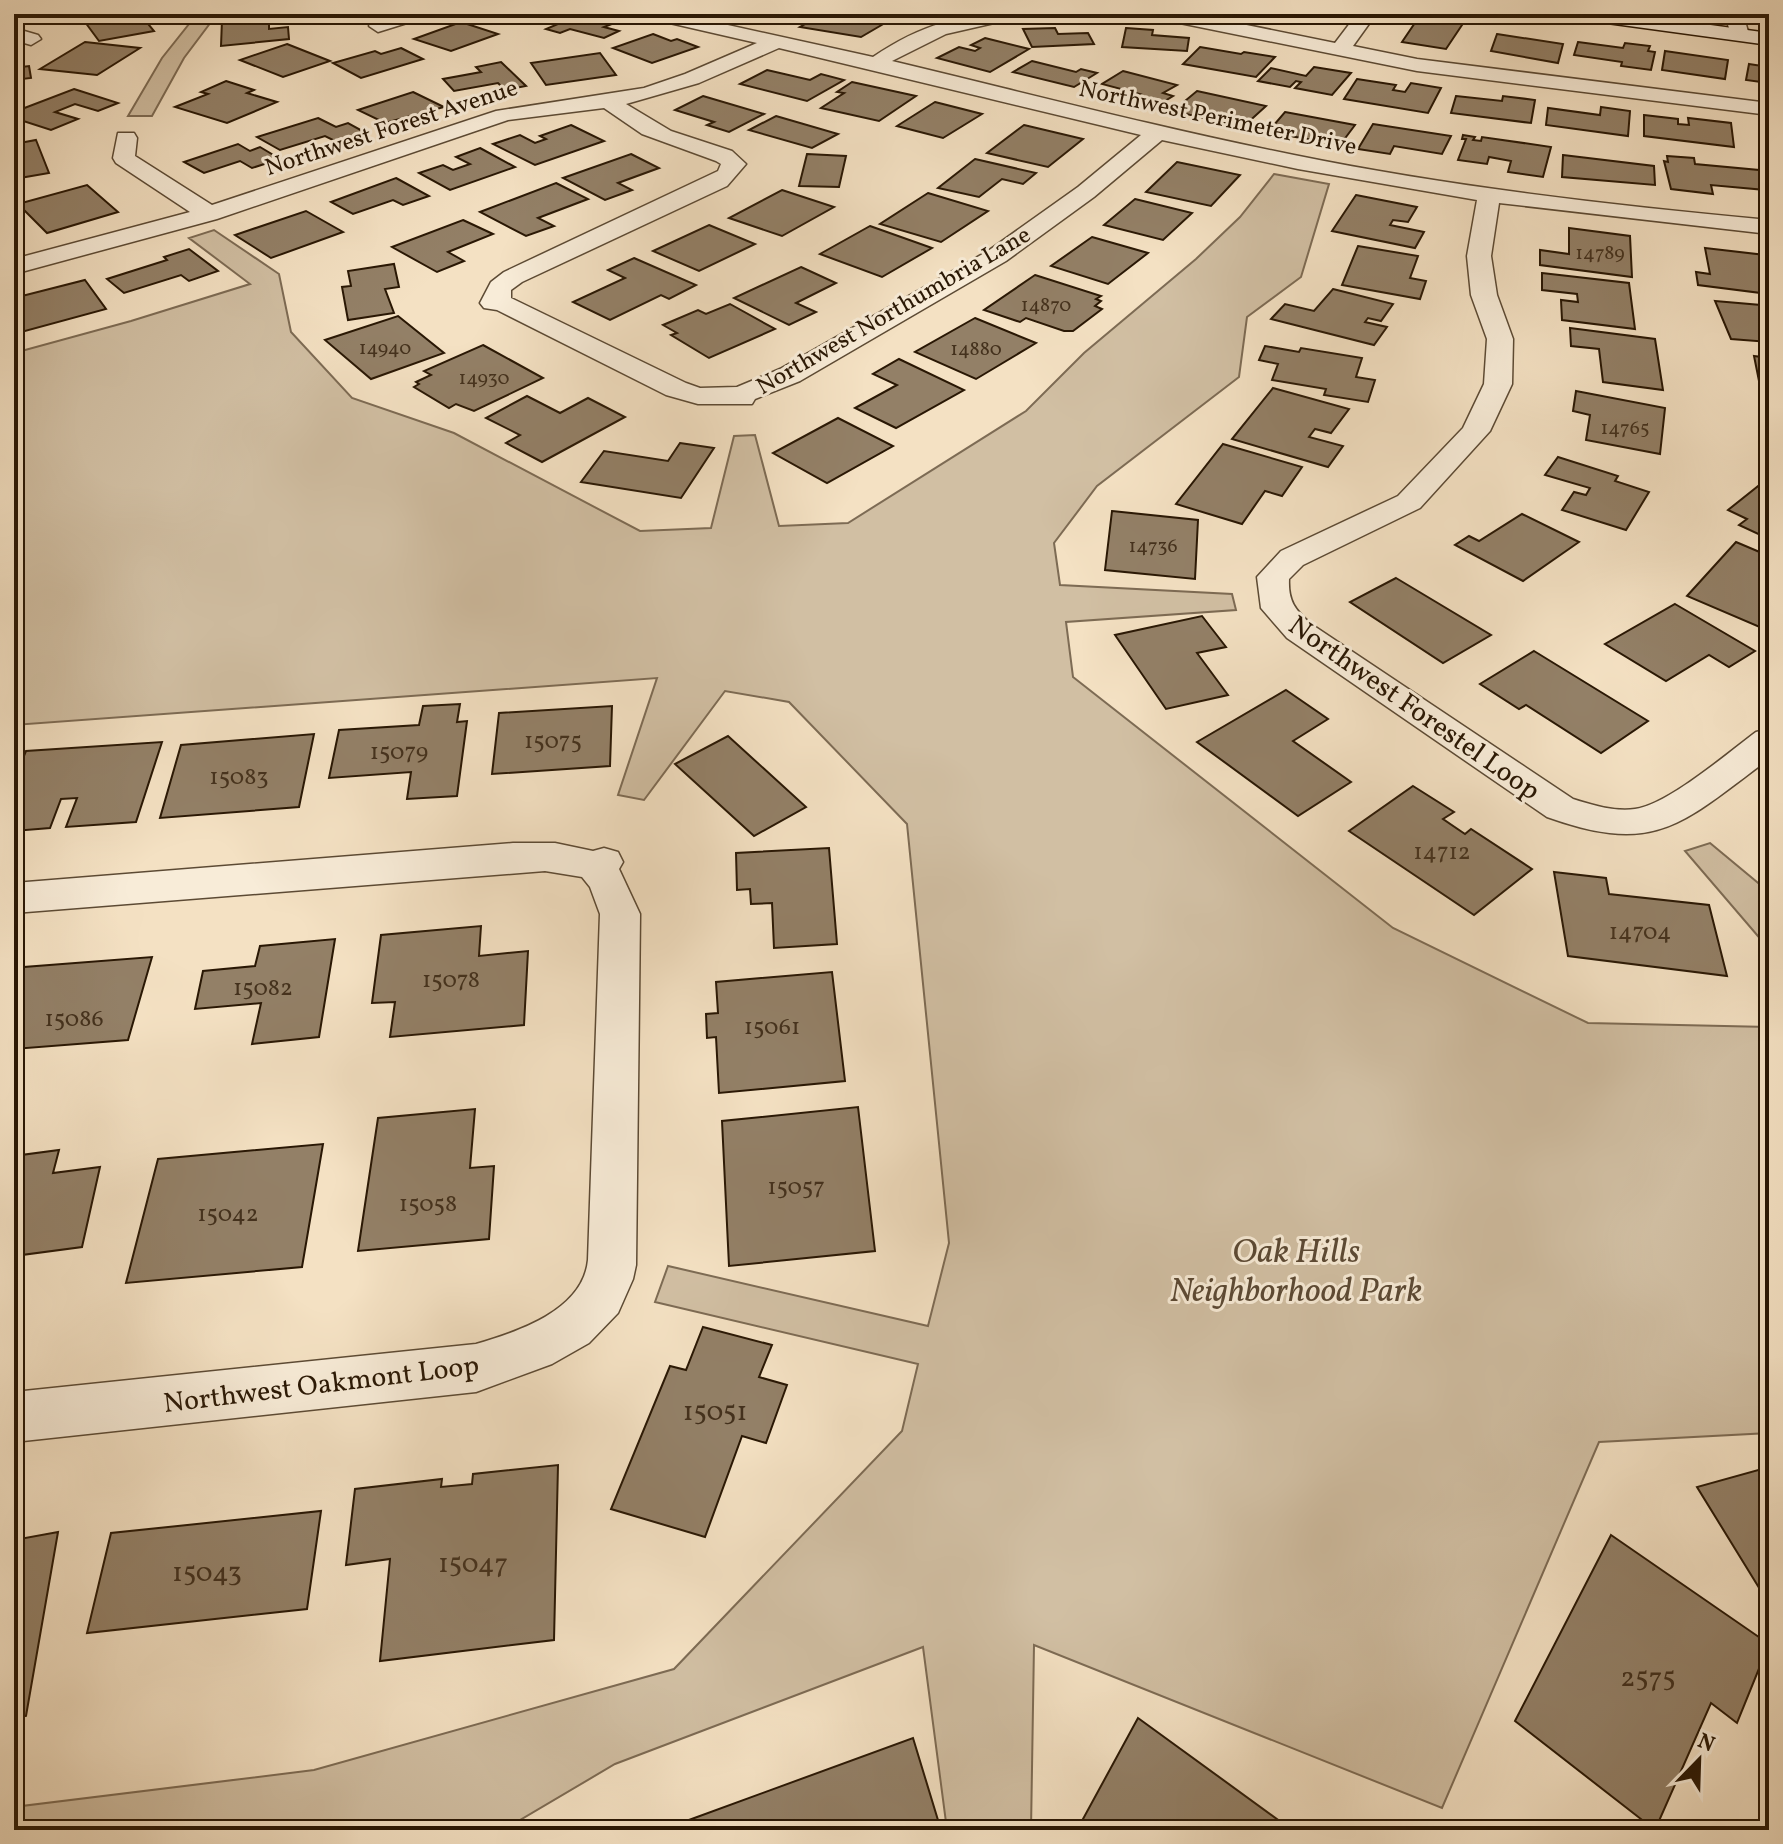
<svg xmlns="http://www.w3.org/2000/svg" width="1783" height="1844" font-family="Vollkorn,serif">
  <style>
    .green { fill: #d1bfa3; stroke: #7d6b54; stroke-width: 2 }
    .building { fill: #938067; stroke: #291704; stroke-width: 2 }
    .lines { fill: none; stroke-linecap: round; stroke-linejoin: round }
    .street-casing { stroke: #5c4a34; stroke-width: 3 }
    .secondary-casing { stroke: #291704; stroke-width: 3 }
    .street { fill: #f8ecd8; fill-rule: evenodd }
    .secondary { fill: #f8ecd8; fill-rule: evenodd }
    .labels { text-anchor: middle; stroke-width: 6; stroke-linejoin: round; paint-order: stroke }
    .far-number-label { font-size: 20px; fill: #44311d }
    .far-street-label { font-size: 24px; fill: #291704; stroke: #f8ecd8 }
    .number-label { font-size: 24px; fill: #44311d }
    .street-label { font-size: 28px; fill: #291704; stroke: #f8ecd8 }
    .near-number-label { font-size: 28px; fill: #44311d }
    .near-park-label { font-size: 34px; font-style: italic; fill: #5b4934; stroke: #f8ecd8 }
  </style>
  <rect width="100%" height="100%" fill="#f4e1c3"/>
  <filter id="stains"><feTurbulence type="fractalNoise" baseFrequency=".0025" numOctaves="4"/><feColorMatrix values="0 0 0 0 .2 0 0 0 0 .09 0 0 0 0 .02 0 0 0 .5 -.17"/></filter>
  <radialGradient id="worn" r=".72"><stop offset=".6" stop-color="#630" stop-opacity="0"/><stop offset="1" stop-color="#630" stop-opacity=".3"/></radialGradient>
  <g class="green">
    <polygon points="197,14 217,14 184,58 152,116 128,116 162,58"/>
    <polygon points="1274,174 1329,184 1301,277 1247,317 1239,377 1097,486 1054,543 1060,585 1232,594 1236,610 1066,622 1073,677 1393,928 1588,1023 1769,1027 1769,1433 1599,1442 1442,1808 1034,1645 1031,1830 947,1830 923,1647 615,1764 503,1830 14,1830 14,1807 314,1770 674,1669 902,1431 918,1364 655,1302 668,1266 928,1326 949,1243 907,824 789,702 725,691 644,800 618,795 657,678 14,725 14,353 131,321 250,284 189,238 214,230 279,274 291,332 352,398 454,433 640,531 711,528 734,436 755,435 779,526 848,523 1026,411 1084,353 1196,259 1240,217"/>
    <polygon points="1710,843 1769,892 1769,949 1685,851"/>
  </g>
  <g class="building">
    <polygon points="129,14 140,14 154,31 99,41 85,22"/>
    <polygon points="481,14 552,14 534,20 518,15 501,21"/>
    <polygon points="735,14 800,14 783,24"/>
    <polygon points="823,14 842,14 885,23 861,37 800,27"/>
    <polygon points="1284,14 1322,14 1318,23 1281,18"/>
    <polygon points="1421,14 1432,14 1466,19 1446,49 1402,42"/>
    <polygon points="579,15 612,24 604,27 619,31 604,38 570,29 560,33 546,29"/>
    <polygon points="269,16 269,29 288,27 289,39 221,46 222,20"/>
    <polygon points="461,22 498,34 451,51 414,39"/>
    <polygon points="1055,28 1058,34 1088,33 1094,44 1032,47 1023,29"/>
    <polygon points="1126,28 1153,30 1152,35 1189,38 1187,51 1122,47"/>
    <polygon points="653,34 671,41 677,39 698,47 652,63 613,48"/>
    <polygon points="1497,34 1563,44 1558,63 1491,51"/>
    <polygon points="985,38 1029,49 990,72 937,58 959,47 975,51 980,48 971,45"/>
    <polygon points="85,42 140,48 97,75 40,69"/>
    <polygon points="1578,42 1623,48 1625,43 1650,46 1648,51 1655,52 1651,70 1621,66 1622,62 1574,55"/>
    <polygon points="287,44 330,61 283,77 240,60"/>
    <polygon points="1200,47 1241,54 1244,52 1275,57 1256,77 1183,64"/>
    <polygon points="401,48 423,59 361,78 333,63 375,51 381,54"/>
    <polygon points="1665,51 1728,60 1725,79 1662,70"/>
    <polygon points="600,53 616,75 546,85 531,63"/>
    <polygon points="1032,61 1076,72 1081,69 1097,73 1074,87 1013,72"/>
    <polygon points="501,62 526,86 505,90 498,83 454,91 443,79 481,72 476,67"/>
    <polygon points="1749,64 1769,67 1769,83 1746,80"/>
    <polygon points="29,66 31,78 14,80 14,68"/>
    <polygon points="1314,67 1351,73 1332,95 1295,88 1301,82 1296,81 1290,87 1258,81 1271,68 1306,76"/>
    <polygon points="767,70 810,80 821,74 844,80 807,101 740,84"/>
    <polygon points="1123,71 1177,85 1163,93 1173,96 1155,107 1129,100 1140,94 1102,84"/>
    <polygon points="1357,79 1396,85 1393,90 1405,92 1411,83 1441,88 1428,113 1344,99"/>
    <polygon points="226,81 254,90 247,93 277,102 227,123 175,107 208,94 201,92"/>
    <polygon points="852,82 916,96 879,121 821,108 844,93 837,92"/>
    <polygon points="74,89 118,103 98,111 75,104 55,112 78,119 51,130 14,118 14,112"/>
    <polygon points="1197,91 1266,106 1243,127 1173,111"/>
    <polygon points="413,92 444,107 385,123 358,110"/>
    <polygon points="703,96 764,114 729,132 707,125 714,122 675,110"/>
    <polygon points="1456,96 1502,101 1503,96 1535,100 1531,123 1451,113"/>
    <polygon points="935,102 982,114 943,138 897,126"/>
    <polygon points="1601,107 1630,111 1628,136 1546,125 1548,108 1600,115"/>
    <polygon points="1285,112 1355,125 1340,145 1268,132"/>
    <polygon points="1644,115 1678,119 1678,124 1689,125 1688,118 1731,123 1734,147 1644,136"/>
    <polygon points="776,116 838,134 812,148 749,130"/>
    <polygon points="318,118 336,127 348,123 368,134 339,143 325,136 280,150 257,137"/>
    <polygon points="1373,124 1451,136 1442,154 1394,146 1390,154 1358,149"/>
    <polygon points="571,125 604,141 535,165 493,144 520,135 535,143 546,139 540,136"/>
    <polygon points="1024,125 1083,139 1048,167 987,153"/>
    <polygon points="1463,135 1475,137 1473,140 1481,141 1482,137 1551,147 1543,177 1508,172 1511,161 1489,157 1487,164 1458,160 1466,139 1462,139"/>
    <polygon points="36,140 49,173 14,179 14,144"/>
    <polygon points="238,144 250,151 260,147 280,159 252,168 240,161 204,173 184,162"/>
    <polygon points="480,148 515,167 450,190 419,173 443,165 453,170 470,164 456,157"/>
    <polygon points="631,154 659,168 618,183 632,190 605,200 563,178"/>
    <polygon points="807,154 846,156 839,187 799,186"/>
    <polygon points="1563,155 1654,166 1655,185 1562,177"/>
    <polygon points="1667,156 1694,158 1695,164 1759,170 1766,190 1711,185 1713,194 1671,189 1664,161 1668,162"/>
    <polygon points="975,159 1036,173 1023,184 1002,179 979,197 938,188"/>
    <polygon points="1177,162 1240,175 1211,206 1146,192"/>
    <polygon points="396,178 429,196 403,205 393,200 353,214 331,202"/>
    <polygon points="556,183 588,199 538,218 554,226 526,236 480,212"/>
    <polygon points="87,185 118,212 47,233 18,204"/>
    <polygon points="782,190 834,207 782,236 729,218"/>
    <polygon points="928,193 988,211 941,242 880,224"/>
    <polygon points="1356,195 1417,207 1408,222 1393,220 1390,225 1424,232 1415,248 1332,231"/>
    <polygon points="1135,199 1192,213 1163,240 1104,225"/>
    <polygon points="306,211 343,232 271,258 235,235"/>
    <polygon points="463,220 493,234 448,252 464,261 437,272 392,247"/>
    <polygon points="709,225 755,244 699,271 653,251"/>
    <polygon points="870,226 932,248 882,277 820,254"/>
    <polygon points="1569,228 1630,236 1632,277 1540,265 1540,250 1569,254"/>
    <polygon points="1092,237 1148,253 1108,284 1051,266"/>
    <polygon points="1358,246 1418,256 1410,278 1426,281 1420,299 1342,285"/>
    <polygon points="1705,248 1765,255 1769,270 1769,294 1698,285 1696,272 1710,274"/>
    <polygon points="189,249 218,271 189,281 181,275 124,293 107,279 167,260 164,257"/>
    <polygon points="634,258 696,285 669,299 661,295 610,320 573,302 625,278 608,270"/>
    <polygon points="394,264 399,287 385,289 394,313 348,320 342,287 351,286 348,271"/>
    <polygon points="801,267 836,283 796,303 816,312 789,325 734,298"/>
    <polygon points="1542,273 1629,283 1635,329 1562,320 1561,300 1578,302 1577,294 1542,290"/>
    <polygon points="1035,275 1101,296 1096,299 1101,301 1095,306 1102,309 1073,331 1064,331 1026,318 1020,322 984,310"/>
    <polygon points="85,280 106,309 14,334 14,298"/>
    <polygon points="1333,289 1393,304 1381,321 1368,318 1365,322 1387,327 1374,345 1271,319 1285,304 1314,311"/>
    <polygon points="1715,301 1761,305 1769,322 1769,342 1731,339"/>
    <polygon points="730,304 775,329 709,358 671,335 677,333 663,325 698,310 706,314"/>
    <polygon points="398,316 444,353 371,379 325,340"/>
    <polygon points="975,318 1036,343 976,379 915,352"/>
    <polygon points="1570,328 1655,339 1663,390 1603,382 1599,349 1571,346"/>
    <polygon points="483,345 543,378 474,411 456,404 449,408 414,387 419,384 416,382 431,375 424,371"/>
    <polygon points="1265,346 1299,352 1301,348 1362,358 1356,377 1375,380 1368,402 1324,395 1326,389 1272,380 1278,364 1259,360"/>
    <polygon points="1754,356 1769,358 1769,406 1764,406"/>
    <polygon points="899,359 964,390 896,428 855,408 897,385 873,374"/>
    <polygon points="1273,388 1349,409 1331,433 1315,429 1309,437 1343,446 1328,467 1232,439"/>
    <polygon points="1576,391 1665,408 1660,454 1586,440 1590,415 1573,411"/>
    <polygon points="527,396 560,413 588,398 625,417 542,462 506,443 520,435 486,418"/>
    <polygon points="838,418 893,446 827,483 773,453"/>
    <polygon points="680,443 714,448 681,498 581,482 604,451 668,461"/>
    <polygon points="1223,444 1302,467 1282,496 1265,491 1242,524 1176,504"/>
    <polygon points="1558,457 1618,476 1615,481 1649,492 1626,530 1562,510 1574,492 1586,495 1590,488 1545,475"/>
    <polygon points="1767,479 1769,480 1769,539 1739,525 1747,519 1728,510"/>
    <polygon points="1112,511 1198,520 1195,579 1105,570"/>
    <polygon points="1522,514 1579,542 1523,581 1455,545 1469,536 1479,541"/>
    <polygon points="1736,542 1769,556 1769,631 1687,596"/>
    <polygon points="1396,578 1491,635 1443,663 1350,602"/>
    <polygon points="1675,604 1755,651 1729,667 1709,655 1666,681 1605,644"/>
    <polygon points="1202,616 1226,647 1197,653 1228,695 1166,709 1115,635"/>
    <polygon points="1534,651 1648,721 1601,753 1526,705 1519,709 1480,684"/>
    <polygon points="1286,690 1328,719 1293,741 1351,782 1298,816 1197,742"/>
    <polygon points="460,704 457,722 467,721 457,796 407,799 411,772 329,778 339,730 419,725 423,706"/>
    <polygon points="612,706 610,766 492,774 499,713"/>
    <polygon points="314,734 299,807 160,818 181,745"/>
    <polygon points="728,736 806,807 754,836 675,764"/>
    <polygon points="162,742 136,822 66,827 77,798 61,799 50,828 14,831 14,780 26,751"/>
    <polygon points="1413,786 1454,812 1443,819 1465,834 1471,829 1532,869 1474,915 1349,831"/>
    <polygon points="829,848 837,944 774,948 772,903 751,904 750,889 737,890 736,853"/>
    <polygon points="1554,872 1606,878 1609,894 1709,905 1727,976 1568,956"/>
    <polygon points="481,926 479,956 528,951 524,1025 390,1037 395,1002 372,1003 381,935"/>
    <polygon points="335,939 319,1037 252,1044 261,1003 195,1009 203,971 255,966 260,946"/>
    <polygon points="152,957 128,1040 14,1049 14,995 24,967"/>
    <polygon points="832,972 845,1081 719,1093 716,1037 707,1038 706,1014 718,1013 716,982"/>
    <polygon points="858,1107 875,1251 729,1266 722,1121"/>
    <polygon points="475,1109 470,1168 494,1166 489,1239 358,1251 378,1118"/>
    <polygon points="323,1144 302,1267 126,1283 158,1159"/>
    <polygon points="59,1150 53,1173 100,1167 82,1247 14,1256 14,1156"/>
    <polygon points="703,1327 772,1345 759,1377 787,1385 766,1443 742,1436 705,1537 611,1509 670,1366 686,1370"/>
    <polygon points="558,1465 554,1640 380,1661 390,1559 346,1565 355,1489 442,1479 441,1487 472,1484 473,1474"/>
    <polygon points="1769,1467 1769,1604 1697,1487"/>
    <polygon points="321,1511 307,1609 87,1633 111,1533"/>
    <polygon points="58,1532 26,1716 14,1718 14,1540"/>
    <polygon points="1611,1535 1769,1644 1737,1723 1711,1703 1655,1830 1515,1721"/>
    <polygon points="1138,1718 1292,1830 1077,1830"/>
    <polygon points="913,1738 941,1830 679,1830 678,1824"/>
  </g>
  <g class="lines">
    <g class="street-casing">
      <g id="street">
        <polygon points="397,14 425,14 423,18 378,32 369,26 371,22"/>
        <path d="M646,14H678L873,57C922,24 959,14 1018,14L1016,18L946,34L892,61C1026,93 1159,128 1294,155C1451,187 1610,205 1769,220V234L1499,203L1491,256L1497,295L1513,339L1512,384L1490,431L1420,508L1303,565L1289,579C1288,601 1295,610 1311,624L1573,799C1592,805 1615,812 1635,809C1667,805 1728,753 1756,732L1769,729V759C1683,822 1658,857 1547,817L1287,638L1261,608L1257,577L1281,551L1398,496L1463,428L1484,384L1487,339L1471,295L1467,256L1477,200L1298,169L1162,140L1094,197L1006,261L800,381L755,399L752,404H698L666,395L497,310L484,308L480,303L491,282L504,272L718,171L721,164L716,161L642,134L604,108L508,120L217,219L14,274V259L190,212L116,163L113,158L118,133H134L137,138L135,156L212,205L496,111L644,88L685,74L757,43L648,18ZM779,48L1141,135L1078,187L988,251L780,369L737,387L700,388L686,383L511,298V290L522,282L727,186L746,164L732,151L671,131L626,104L699,83Z"/>
        <polygon points="1156,14 1193,14 1335,43 1357,14 1376,14 1353,46 1417,59 1769,103 1769,115 1417,71 1165,20"/>
        <polygon points="1725,14 1743,14 1749,35 1746,39 1732,39"/>
        <polygon points="14,28 38,35 41,39 31,45 14,40"/>
        <path d="M513,843H555L593,851L604,848L618,852L623,862L619,869L640,914L636,1265L633,1279L618,1313L589,1343L552,1364L476,1392L14,1442V1392L476,1344C517,1332 583,1311 588,1260L600,914L590,887L582,877L545,871L14,913V883Z"/>
      </g>
    </g>
    <g class="secondary-casing">
      <polygon id="secondary" points="1575,14 1630,14 1769,33 1769,45 1585,20"/>
    </g>
    <use href="#street" class="street"/>
    <use href="#secondary" class="secondary"/>
  </g>
  <g class="labels">
    <g class="far-number-label">
      <text x="1600" y="259">14789</text>
      <text x="1046" y="311">14870</text>
      <text x="385" y="354">14940</text>
      <text x="976" y="355">14880</text>
      <text x="484" y="384">14930</text>
      <text x="1625" y="434">14765</text>
      <text x="1153" y="552">14736</text>
    </g>
    <g class="far-street-label">
      <text transform="translate(1218 117) rotate(12)" y="8">Northwest Perimeter Drive</text>
      <text transform="translate(391 127) rotate(-18)" y="8">Northwest Forest Avenue</text>
      <text transform="translate(893 310) rotate(-30)" y="8">Northwest Northumbria Lane</text>
    </g>
    <g class="number-label">
      <text x="553" y="748">15075</text>
      <text x="399" y="759">15079</text>
      <text x="239" y="784">15083</text>
      <text x="1442" y="859">14712</text>
      <text x="1640" y="939">14704</text>
      <text x="451" y="987">15078</text>
      <text x="263" y="995">15082</text>
      <text x="74" y="1026">15086</text>
      <text x="772" y="1034">15061</text>
      <text x="796" y="1194">15057</text>
      <text x="428" y="1211">15058</text>
      <text x="228" y="1221">15042</text>
    </g>
    <g class="street-label">
      <text transform="translate(1415 707) rotate(35)" y="10">Northwest Forestel Loop</text>
      <text transform="translate(321 1383) rotate(-7)" y="10">Northwest Oakmont Loop</text>
    </g>
    <g class="near-number-label">
      <text x="715" y="1420">15051</text>
      <text x="473" y="1572">15047</text>
      <text x="207" y="1581">15043</text>
      <text x="1648" y="1686">2575</text>
    </g>
    <g class="near-park-label">
      <text x="1296" y="1262">Oak Hills<tspan x="1296" dy="39">Neighborhood Park</tspan></text>
    </g>
  </g>
  <rect width="1783" height="1844" fill="none" stroke="#f4e1c3" stroke-width="48"/>
  <rect x="16" y="16" width="1751" height="1812" fill="none" stroke="#291704" stroke-width="4"/>
  <rect x="24" y="24" width="1735" height="1796" fill="none" stroke="#291704" stroke-width="2"/>
  <g transform="translate(1699 1760) rotate(23)" stroke="#f8ecd8" stroke-width="6" paint-order="stroke">
  <path d="M0-6L14 30L0 20L-14 30Z" fill="#291704"/>
  <text y="-12" font-size="22" font-weight="bold" text-anchor="middle" fill="#291704">N</text>
  </g>
  <rect width="100%" height="100%" filter="url(#stains)"/>
  <rect width="100%" height="100%" fill="url(#worn)"/>
</svg>
